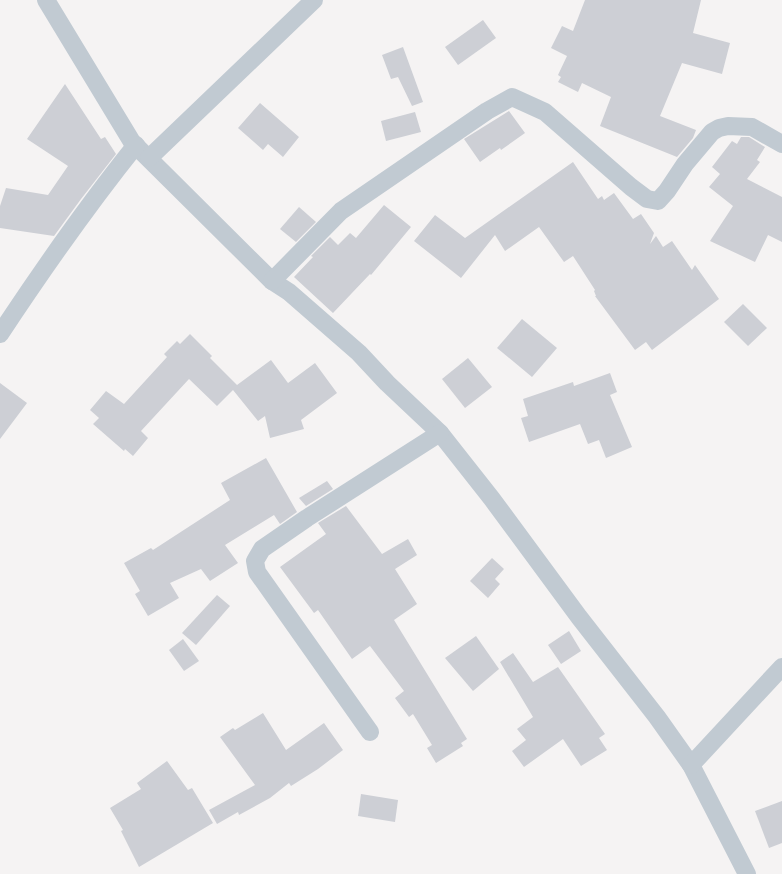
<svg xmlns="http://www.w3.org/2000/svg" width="782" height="874" font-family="Montserrat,sans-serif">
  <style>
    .building { fill: #cdcfd5 }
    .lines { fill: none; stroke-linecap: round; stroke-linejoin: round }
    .street { stroke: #c1cad2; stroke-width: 18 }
  </style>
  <rect width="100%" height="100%" fill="#f5f3f3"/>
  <g class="building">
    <polygon points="585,0 701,0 693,33 730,43 722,74 682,63 660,116 696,130 693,138 677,157 600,126 611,97 582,83 578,92 558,82 561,77 558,75 567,56 551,48 562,26 573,31"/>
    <polygon points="483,20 496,38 458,65 445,47"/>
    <polygon points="403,47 423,102 412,106 398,77 391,79 382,55"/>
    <polygon points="65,84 101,139 105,137 116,154 81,199 54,236 0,228 0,206 6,188 48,195 68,166 27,139"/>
    <polygon points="260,103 299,137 283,157 268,144 263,150 238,128"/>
    <polygon points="509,111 525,133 501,150 500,148 480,162 464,139"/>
    <polygon points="415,112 421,132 386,141 381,121"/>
    <polygon points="741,137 749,137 765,147 757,160 760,162 747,179 782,197 782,242 768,235 755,262 710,241 733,206 709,187 720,174 712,167 732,141 737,144"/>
    <polygon points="573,162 598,199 602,196 604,200 614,193 633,219 641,214 654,233 650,244 656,236 663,247 672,241 692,270 695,265 719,299 652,350 646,342 635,350 595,296 596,296 594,291 595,290 573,256 564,262 539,227 505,251 495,235 461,278 414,241 435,215 465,238"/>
    <polygon points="384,205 411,227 371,275 370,274 333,313 294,277 313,257 311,256 330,237 338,245 350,233 356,238"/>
    <polygon points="299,207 316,222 296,242 280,229"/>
    <polygon points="743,304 767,328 748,346 724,322"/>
    <polygon points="522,319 557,348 532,377 497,348"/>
    <polygon points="190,334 212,356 210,358 237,385 271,360 288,383 315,363 337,393 301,420 304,429 270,438 265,416 258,421 233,390 217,406 189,379 141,431 148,438 133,456 125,449 124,451 93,424 99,418 90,410 106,391 124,404 167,357 164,354 177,341 180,344"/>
    <polygon points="468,358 492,387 465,408 442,379"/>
    <polygon points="610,373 617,392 610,395 632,447 606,458 599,440 588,444 580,424 529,442 521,418 528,416 523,399 573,382 574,386"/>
    <polygon points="0,383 27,403 0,439"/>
    <polygon points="266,458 297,512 280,524 274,515 225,545 238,563 210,581 201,569 170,583 179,598 148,616 135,594 140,591 124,563 151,548 153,550 230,500 221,483"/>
    <polygon points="327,481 333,489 306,506 299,498"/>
    <polygon points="346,506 382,554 408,539 417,555 395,569 417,604 394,620 467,739 461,743 463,746 436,763 427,748 432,745 413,714 409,717 395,698 404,691 370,646 352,659 318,610 314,613 280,567 326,534 318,523"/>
    <polygon points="492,558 504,569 495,579 500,584 488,598 470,581"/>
    <polygon points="217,595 230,606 196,645 182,633"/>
    <polygon points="569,631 581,651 561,664 548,645"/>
    <polygon points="476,636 499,669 473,691 445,658"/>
    <polygon points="183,639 199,661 184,671 169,650"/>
    <polygon points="513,653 533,682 558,667 605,734 599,738 607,750 581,766 563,739 524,767 512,751 526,740 517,729 533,717 500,662"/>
    <polygon points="263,713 286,750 324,723 343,750 318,769 291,786 289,783 270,798 239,815 238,812 217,824 209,810 255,785 220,737 233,728 235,730"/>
    <polygon points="167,761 188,790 192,788 213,823 139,867 121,831 123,830 110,808 141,789 137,783"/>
    <polygon points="361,794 398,800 395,822 358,816"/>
    <polygon points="782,801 782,843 769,848 755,811"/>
  </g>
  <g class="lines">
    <g class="street">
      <polyline points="46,0 132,142 272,281 289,292 359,353 387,383 440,433 492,499 579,617 657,717 691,765 747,874"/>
      <polyline points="149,158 314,0"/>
      <polyline points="272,281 341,211 487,111 512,97 545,112 631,187 647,199 658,201 667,191 685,164 712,132 719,128 728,126 752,127 782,144"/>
      <path d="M0,334C43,269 87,206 136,145"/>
      <polyline points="370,732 257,572 255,561 262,549 307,518 440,433"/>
      <polyline points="691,765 782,667"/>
    </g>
  </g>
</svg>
